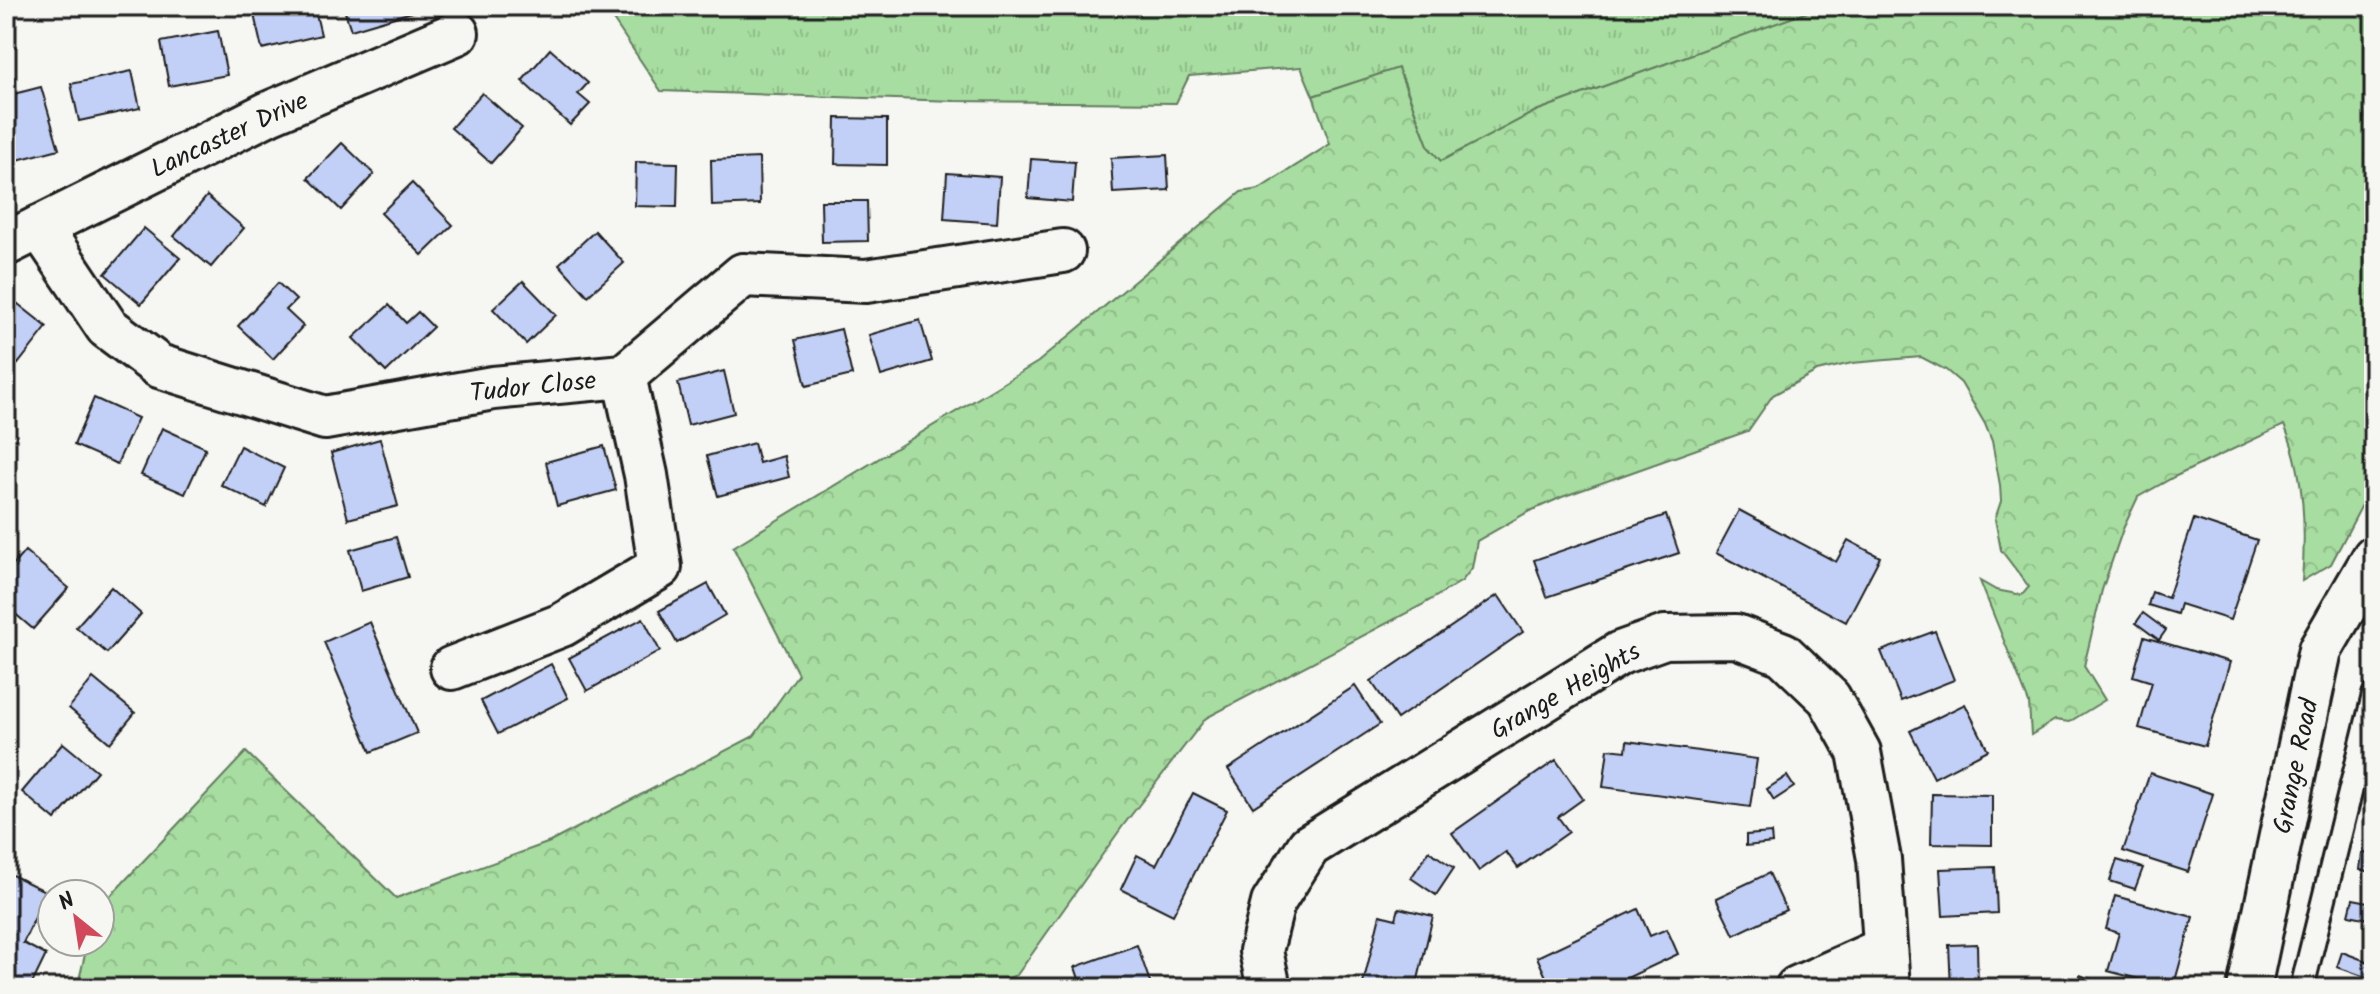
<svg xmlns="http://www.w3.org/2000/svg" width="2380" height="994" font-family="Kalam,sans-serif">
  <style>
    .grass { fill: url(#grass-tufts); stroke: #627c5e; stroke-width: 2 }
    .forest { fill: url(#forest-crowns); stroke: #627c5e; stroke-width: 2 }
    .building { fill: #c2d0f7; stroke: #1c1c1c; stroke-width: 2 }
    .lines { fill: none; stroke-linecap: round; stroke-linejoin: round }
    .service-casing { stroke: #1c1c1c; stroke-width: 28 }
    .minor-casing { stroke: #1c1c1c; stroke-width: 48 }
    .service { stroke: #f6f6f2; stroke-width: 22 }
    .minor { stroke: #f6f6f2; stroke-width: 42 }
    .labels { text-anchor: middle; stroke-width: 6; stroke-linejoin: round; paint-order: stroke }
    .street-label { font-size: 26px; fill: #1c1c1c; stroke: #f6f6f2 }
  </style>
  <defs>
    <pattern id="grass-tufts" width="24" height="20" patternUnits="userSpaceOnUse" patternTransform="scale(2)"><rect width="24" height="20" fill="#a7dda0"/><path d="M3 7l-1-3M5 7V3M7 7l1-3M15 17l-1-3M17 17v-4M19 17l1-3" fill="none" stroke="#8fbd89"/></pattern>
    <pattern id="forest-crowns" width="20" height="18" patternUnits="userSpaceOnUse" patternTransform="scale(2)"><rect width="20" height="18" fill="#a7dda0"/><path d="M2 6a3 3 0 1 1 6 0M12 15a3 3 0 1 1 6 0" fill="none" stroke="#8fbd89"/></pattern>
  </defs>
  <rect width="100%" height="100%" fill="#f6f6f2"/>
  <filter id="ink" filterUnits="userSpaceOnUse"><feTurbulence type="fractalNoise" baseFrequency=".0125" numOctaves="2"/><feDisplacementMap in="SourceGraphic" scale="16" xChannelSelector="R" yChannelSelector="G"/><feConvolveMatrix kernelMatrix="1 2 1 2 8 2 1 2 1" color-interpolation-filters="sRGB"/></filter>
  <g filter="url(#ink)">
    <polygon class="grass" points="579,6 1824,6 1536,111 1441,162 1429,148 1402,76 1356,82 1313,96 1301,67 1189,76 1176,103 955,101 661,91 612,18"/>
    <path class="forest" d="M1824,6H2374V482L2331,564L2302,581C2306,530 2305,472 2284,425L2174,477L2138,497L2123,529L2102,590L2084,666L2105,700L2069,722L2055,720L2031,735L2029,703L1980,581L1996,590L2022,595L2029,587L2001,550L1995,519L2001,501L2000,485L1992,441L1985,424L1961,383L1946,370L1921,357L1852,363L1817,371L1773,395L1748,431L1562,497L1528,512L1477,541L1472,568L1462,581L1422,605L1206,718L1122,827L1017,975L979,988H77L88,942H100V907L246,752L396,898L550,842L754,736L798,674L733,547L1038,362L1241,192L1259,189L1330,144L1313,96L1398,68L1429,148L1441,161L1536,111Z"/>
    <g class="building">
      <polygon points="252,6 314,6 321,35 262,49"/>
      <polygon points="343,6 421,6 422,9 351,30"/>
      <polygon points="218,31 227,75 169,86 161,42"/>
      <polygon points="550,49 588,83 578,94 590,104 570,125 522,81"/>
      <polygon points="132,71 140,108 79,121 71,84"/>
      <polygon points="41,87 59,149 6,163 6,96"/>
      <polygon points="482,93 522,128 491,163 451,128"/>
      <polygon points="836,118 887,119 887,165 835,164"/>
      <polygon points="342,143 374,174 341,210 308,178"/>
      <polygon points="1167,155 1169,190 1113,193 1111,158"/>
      <polygon points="759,158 760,204 712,206 711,160"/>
      <polygon points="1031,159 1075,162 1072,202 1028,198"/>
      <polygon points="636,162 678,163 677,207 635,206"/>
      <polygon points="947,173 1000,177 997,223 944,219"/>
      <polygon points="412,183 453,225 422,255 381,213"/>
      <polygon points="207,196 244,228 211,267 174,236"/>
      <polygon points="821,201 867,201 868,241 822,242"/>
      <polygon points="144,228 180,258 141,304 105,274"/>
      <polygon points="595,231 624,263 588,296 559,264"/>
      <polygon points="523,281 556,315 526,344 493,309"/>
      <polygon points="278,283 296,300 286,310 303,326 273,359 238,326"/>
      <polygon points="13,300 47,327 18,364 6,354 6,308"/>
      <polygon points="389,305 406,323 418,312 433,327 386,372 353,338"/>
      <polygon points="920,320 932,361 881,376 869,335"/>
      <polygon points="841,329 852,375 806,386 795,340"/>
      <polygon points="724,371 734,413 688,425 678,383"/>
      <polygon points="94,398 138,418 117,464 74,445"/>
      <polygon points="162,428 206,448 185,494 141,475"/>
      <polygon points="380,439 398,506 348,519 331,453"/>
      <polygon points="754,443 759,463 784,456 789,477 718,496 707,456"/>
      <polygon points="240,446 284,468 266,507 221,485"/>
      <polygon points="604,446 616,490 557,506 546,462"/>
      <polygon points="1739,510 1836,562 1848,540 1880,557 1846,622 1716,553"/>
      <polygon points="1666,515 1679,553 1547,597 1534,560"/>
      <polygon points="2194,519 2257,540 2230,620 2180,604 2177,614 2148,605 2152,592 2168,598"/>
      <polygon points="396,537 408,577 361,591 350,550"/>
      <polygon points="25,551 69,588 33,629 6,606 6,573"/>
      <polygon points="708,584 725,615 677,643 659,611"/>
      <polygon points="111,587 141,614 107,653 76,627"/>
      <polygon points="1498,595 1523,632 1397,719 1371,681"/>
      <polygon points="2143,613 2166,630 2159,640 2136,623"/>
      <polygon points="643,618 660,651 587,691 569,658"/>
      <polygon points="370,622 417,733 371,752 324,642"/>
      <polygon points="1935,631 1954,680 1901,701 1881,651"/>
      <polygon points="2144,637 2230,662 2205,746 2139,728 2152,682 2133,676"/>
      <polygon points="551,664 568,698 498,734 481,701"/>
      <polygon points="93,678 135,713 110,743 69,708"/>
      <polygon points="1355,686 1380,724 1253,807 1228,769"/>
      <polygon points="1965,704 1988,750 1934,778 1910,731"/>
      <polygon points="1627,741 1757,759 1750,807 1603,787 1608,749 1626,751"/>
      <polygon points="63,743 97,771 55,820 22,792"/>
      <polygon points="1556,760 1583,799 1558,817 1569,832 1518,868 1506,852 1479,871 1452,833"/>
      <polygon points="2150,773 2213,794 2188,872 2123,851"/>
      <polygon points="1787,776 1794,787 1774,800 1767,789"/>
      <polygon points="1193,793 1227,810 1173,915 1121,889 1137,855 1156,865"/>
      <polygon points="1932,794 1992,795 1992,845 1931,844"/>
      <polygon points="1771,833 1772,843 1746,846 1746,835"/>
      <polygon points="1429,851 1454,868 1436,895 1411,878"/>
      <polygon points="2362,853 2374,854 2374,872 2360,870"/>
      <polygon points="2117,860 2143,868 2135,889 2110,881"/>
      <polygon points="1995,867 1997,913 1943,916 1940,869"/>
      <polygon points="6,872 47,892 23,943 46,955 30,988 6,988"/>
      <polygon points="1769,873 1786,910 1734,935 1716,898"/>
      <polygon points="2115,896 2193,917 2173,988 2108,971 2119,933 2106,929"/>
      <polygon points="2353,899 2374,903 2374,920 2349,915"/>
      <polygon points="1399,908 1433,916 1416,988 1362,988 1380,915 1396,919"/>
      <polygon points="1638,909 1650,936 1667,929 1678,954 1606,988 1551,988 1537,957"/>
      <polygon points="1977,944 1978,988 1951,988 1949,945"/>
      <polygon points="1137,945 1152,988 1082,988 1075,967"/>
      <polygon points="2342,952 2374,964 2374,980 2337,967"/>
      <polygon points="2080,975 2111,987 2111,988 2075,988"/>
    </g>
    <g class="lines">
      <g class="service-casing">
        <polyline id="service" points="2302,988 2374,695"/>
      </g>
      <g class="minor-casing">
        <g id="minor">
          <polyline points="40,227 107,327 159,366 325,418 493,388 624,376 743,275 866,281 1063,251"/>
          <polyline points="6,244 269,113 457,33"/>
          <polyline points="452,668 562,625 660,567 646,475 624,376"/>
          <polyline points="1269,988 1261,951 1273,903 1309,846 1620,653 1665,637 1736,636 1783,654 1829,698 1859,752 1879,859 1888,988"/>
          <polyline points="1797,988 1884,949"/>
          <polyline points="2249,988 2320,650 2374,557"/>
        </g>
      </g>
      <use href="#service" class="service"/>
      <use href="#minor" class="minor"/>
    </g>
  </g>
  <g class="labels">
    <g class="street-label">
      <text transform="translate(229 134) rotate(-25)" y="9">Lancaster Drive</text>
      <text transform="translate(533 386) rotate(-6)" y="9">Tudor Close</text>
      <text transform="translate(1565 690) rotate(-30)" y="9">Grange Heights</text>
      <text transform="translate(2295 766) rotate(-78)" y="9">Grange Road</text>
    </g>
  </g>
  <rect width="2380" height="994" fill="none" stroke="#f6f6f2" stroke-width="32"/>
  <rect x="16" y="16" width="2348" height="962" fill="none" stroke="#1c1c1c" stroke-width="3" filter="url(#ink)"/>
  <g transform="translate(76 918) rotate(330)"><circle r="38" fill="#f6f6f2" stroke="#9f9f9c" stroke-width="2"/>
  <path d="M0-6L14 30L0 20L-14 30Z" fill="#d1495b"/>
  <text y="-12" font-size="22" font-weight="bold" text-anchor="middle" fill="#1c1c1c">N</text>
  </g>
</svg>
